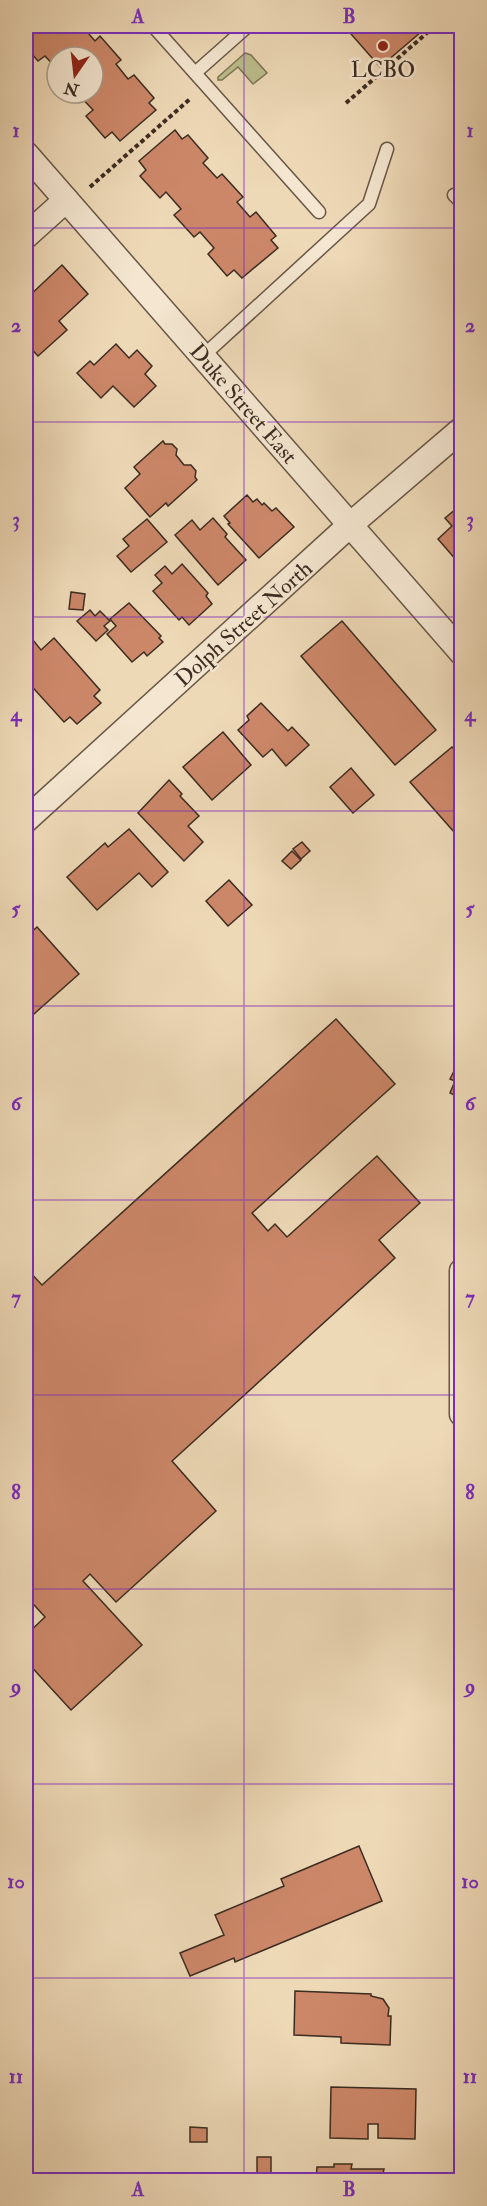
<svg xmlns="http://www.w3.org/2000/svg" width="487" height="2206" font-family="'IM FELL Double Pica',serif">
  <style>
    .green { fill: #bcbe8c; stroke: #7c7556; stroke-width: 1.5 }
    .building { fill: #cc8769; stroke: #3c2c21; stroke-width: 1.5 }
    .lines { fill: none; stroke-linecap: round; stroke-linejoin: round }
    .service-casing { stroke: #685746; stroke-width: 15 }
    .minor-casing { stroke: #685746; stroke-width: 27 }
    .path { stroke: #3c2c21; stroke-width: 4; stroke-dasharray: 4.5 3; stroke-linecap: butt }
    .service { stroke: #f4e6d0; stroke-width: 12 }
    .minor { stroke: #f4e6d0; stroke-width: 24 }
    .grid { fill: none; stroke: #7b2cbf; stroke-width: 1.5; stroke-opacity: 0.55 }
    .poi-dot { fill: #8f2418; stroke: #f4e6d0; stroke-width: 2 }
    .labels { text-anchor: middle; stroke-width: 5; stroke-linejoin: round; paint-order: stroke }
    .poi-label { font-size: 22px; fill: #3c2c21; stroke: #f4e6d0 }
    .street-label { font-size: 22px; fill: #3c2c21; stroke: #f4e6d0 }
    .neatline { fill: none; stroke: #7b2cbf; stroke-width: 2 }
    .grid-label { font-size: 20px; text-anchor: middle; font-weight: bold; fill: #7b2cbf }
  </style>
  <rect width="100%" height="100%" fill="#eed9b7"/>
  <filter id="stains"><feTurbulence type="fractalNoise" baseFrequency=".00333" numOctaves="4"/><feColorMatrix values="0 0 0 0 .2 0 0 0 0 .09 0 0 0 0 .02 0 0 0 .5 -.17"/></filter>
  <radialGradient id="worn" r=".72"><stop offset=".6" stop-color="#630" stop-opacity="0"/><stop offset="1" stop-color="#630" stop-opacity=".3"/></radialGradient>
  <polygon class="green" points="245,53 251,55 267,73 253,84 238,67 222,80 218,80 218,77"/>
  <g class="building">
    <polygon points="26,26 82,26 95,41 100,36 121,60 116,64 128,79 134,75 154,98 149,103 156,110 120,141 112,132 105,138 86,116 93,110 78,94 72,100 66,93 93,93 93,57 57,57 57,69 45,56 38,61 26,47"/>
    <polygon points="344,26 428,26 380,67"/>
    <polygon points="175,130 182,139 188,135 208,158 203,163 217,178 222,174 243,197 237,202 250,217 256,212 276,236 271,240 278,248 242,278 234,270 227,276 208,254 214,248 200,232 194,237 174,215 181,209 166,192 160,198 140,176 146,170 139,161"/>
    <polygon points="62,265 88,294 59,321 67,330 38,356 26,343 26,299"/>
    <polygon points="116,344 129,358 137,350 152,366 145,374 156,386 134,407 113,386 101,398 77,373 90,361 94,365"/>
    <polygon points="163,441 165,444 172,444 177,449 176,455 184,465 191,465 196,471 195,477 197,480 168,506 166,503 150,517 125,488 140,474 134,467"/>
    <polygon points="247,495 253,502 257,499 262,505 264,503 272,511 276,508 294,527 259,558 228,524 230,523 224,516"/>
    <polygon points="462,504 462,560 457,561 438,539 452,526 445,518"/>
    <polygon points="213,518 227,534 225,537 246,560 218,585 175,535 192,520 200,530"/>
    <polygon points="147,519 167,542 131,572 117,556 129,546 123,539"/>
    <polygon points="182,564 208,593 206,596 212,604 189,625 182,617 179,620 153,591 162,583 155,575 165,566 172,574"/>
    <polygon points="71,592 85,594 83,610 69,609"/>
    <polygon points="129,603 161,636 159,638 163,642 147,656 144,652 132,662 107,634 116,626 110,619"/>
    <polygon points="90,610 95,616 100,611 110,621 104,626 108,630 96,641 77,621"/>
    <polygon points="342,621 436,730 395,765 301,656"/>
    <polygon points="54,638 100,690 94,696 101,703 77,724 70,717 64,722 26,680 26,647 33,640 41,650"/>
    <polygon points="261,703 288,731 292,727 309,745 286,766 272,749 263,757 238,730 249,720 247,716"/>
    <polygon points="223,732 251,765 212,800 183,767"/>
    <polygon points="452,747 462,758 462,841 410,782"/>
    <polygon points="351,768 374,795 353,813 330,787"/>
    <polygon points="169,780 182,794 180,796 199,816 188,826 203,842 184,861 138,813"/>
    <polygon points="129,829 168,872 152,887 139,873 97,910 67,877 105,843 108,847"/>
    <polygon points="302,842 310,851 301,859 293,849"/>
    <polygon points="292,851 301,860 291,869 282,861"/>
    <polygon points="229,880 252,905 228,926 206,901"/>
    <polygon points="37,927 79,974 26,1021 26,933 28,935"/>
    <polygon points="336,1019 395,1084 252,1213 268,1231 275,1224 287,1237 377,1156 420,1203 379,1240 395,1258 172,1461 216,1511 116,1602 90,1574 83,1581 142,1645 71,1710 26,1661 26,1635 45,1617 26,1596 26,1268 42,1285"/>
    <polygon points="462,1055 462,1099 450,1093 455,1081 450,1079"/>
    <polygon points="359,1846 382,1901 235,1962 234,1958 190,1976 180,1953 224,1935 215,1915 284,1886 281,1879"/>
    <polygon points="295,1991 371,1994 371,1996 383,1999 389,2008 388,2016 391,2016 390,2045 341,2043 341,2037 294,2035"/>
    <polygon points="331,2087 416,2089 415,2139 378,2138 378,2124 368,2124 368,2139 330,2138"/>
    <polygon points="190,2127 207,2128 207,2142 190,2142"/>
    <rect x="257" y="2157" width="14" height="18"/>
    <polygon points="334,2164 352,2164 351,2169 384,2169 383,2173 391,2173 391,2180 316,2180 317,2167 334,2167"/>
  </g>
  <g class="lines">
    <g class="service-casing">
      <g id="service">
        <polyline points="153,26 319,212"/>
        <polyline points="195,73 248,26"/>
        <polyline points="454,195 462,203"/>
        <polyline points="203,356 369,204 387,149"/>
      </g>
    </g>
    <g class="minor-casing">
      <g id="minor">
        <polyline points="26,154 462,653"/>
        <polyline points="26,236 66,200"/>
        <polyline points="26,820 350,525 462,429"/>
        <polyline points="462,1271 462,1414"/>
      </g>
    </g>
    <g class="path">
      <polyline points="452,26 462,36"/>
      <polyline points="346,103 435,26"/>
      <polyline points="90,187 190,99"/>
    </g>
    <use href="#service" class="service"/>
    <use href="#minor" class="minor"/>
  </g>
  <path class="grid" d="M244,26V2180M26,228H462M26,422H462M26,617H462M26,811H462M26,1006H462M26,1200H462M26,1395H462M26,1589H462M26,1784H462M26,1978H462"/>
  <circle class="poi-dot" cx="383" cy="46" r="6"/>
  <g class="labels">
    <g class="poi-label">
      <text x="383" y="77">LCBO</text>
    </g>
    <g class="street-label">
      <text transform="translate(244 403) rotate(49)" y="8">Duke Street East</text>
      <text transform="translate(243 623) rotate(-42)" y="8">Dolph Street North</text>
    </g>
  </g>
  <rect width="487" height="2206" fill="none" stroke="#eed9b7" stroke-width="66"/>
  <g transform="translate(75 75) rotate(194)"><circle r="28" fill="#f4e6d0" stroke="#aa9c8a" stroke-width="1.5"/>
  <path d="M0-4.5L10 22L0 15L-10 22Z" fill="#8f2418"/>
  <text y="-9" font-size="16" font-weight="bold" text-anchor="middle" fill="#3c2c21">N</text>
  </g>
  <rect x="33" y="33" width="421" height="2140" class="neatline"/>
  <g class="grid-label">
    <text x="138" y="23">A</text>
    <text x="349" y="23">B</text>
    <text x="16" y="137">1</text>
    <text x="470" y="137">1</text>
    <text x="16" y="332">2</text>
    <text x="470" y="332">2</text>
    <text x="16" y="526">3</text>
    <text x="470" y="526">3</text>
    <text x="16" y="721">4</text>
    <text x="470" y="721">4</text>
    <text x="16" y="915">5</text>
    <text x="470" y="915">5</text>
    <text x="16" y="1110">6</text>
    <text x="470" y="1110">6</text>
    <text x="16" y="1304">7</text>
    <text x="470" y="1304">7</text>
    <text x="16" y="1499">8</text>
    <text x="470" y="1499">8</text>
    <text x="16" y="1693">9</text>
    <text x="470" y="1693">9</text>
    <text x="16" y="1888">10</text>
    <text x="470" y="1888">10</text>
    <text x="16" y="2083">11</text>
    <text x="470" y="2083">11</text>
    <text x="138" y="2196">A</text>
    <text x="349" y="2196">B</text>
  </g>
  <rect width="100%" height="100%" filter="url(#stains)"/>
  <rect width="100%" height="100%" fill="url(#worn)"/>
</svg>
